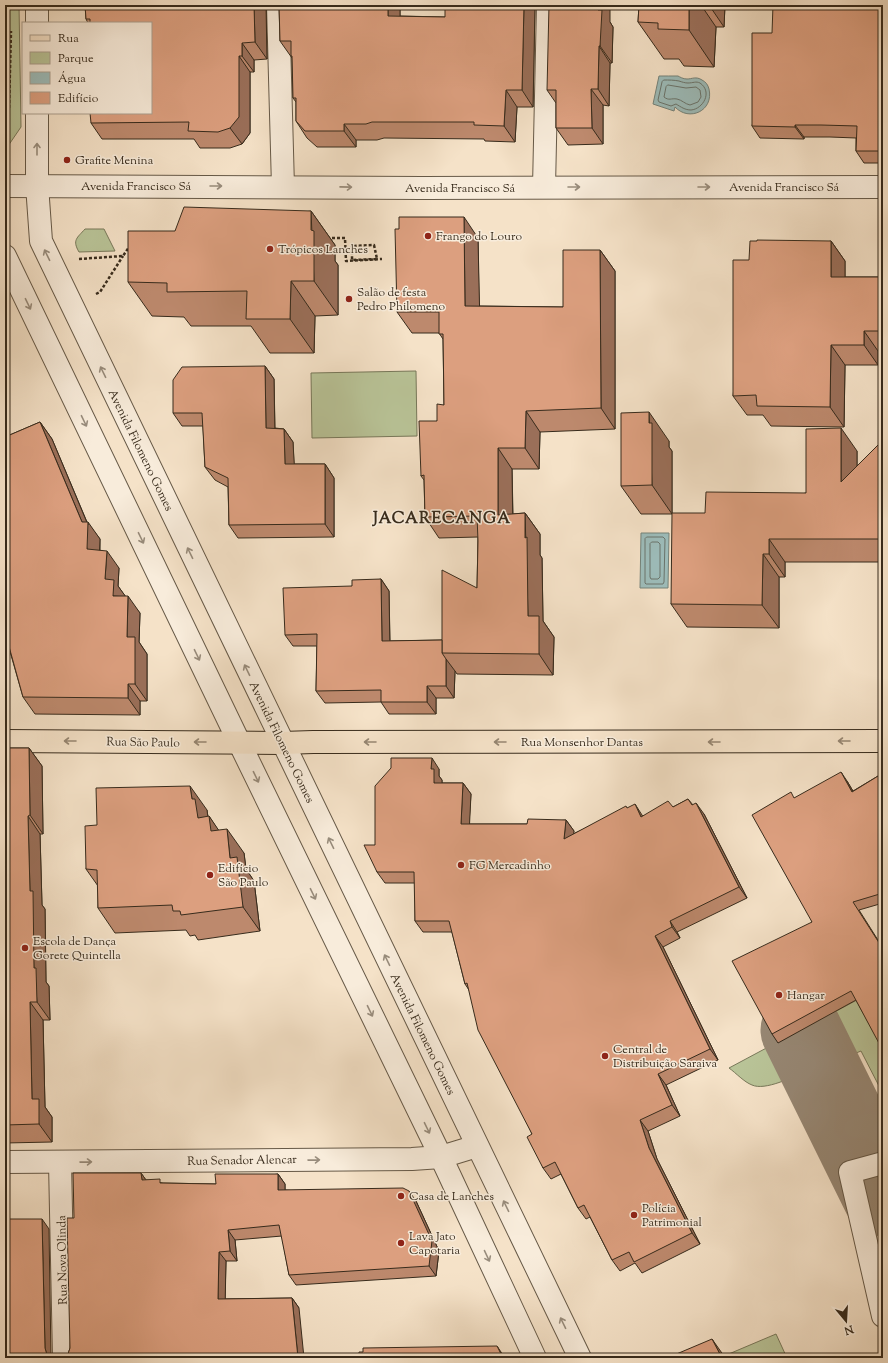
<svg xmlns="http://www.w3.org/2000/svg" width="888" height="1363" font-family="'Sorts Mill Goudy',serif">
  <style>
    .green { fill: #b9c498; stroke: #78785a }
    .water { fill: #9dbdbb; stroke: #74837b }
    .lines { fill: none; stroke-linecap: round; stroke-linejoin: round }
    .shore { stroke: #6a746c; stroke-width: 1 }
    .taxiway { stroke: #968672; stroke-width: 81 }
    .minor-casing { stroke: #665947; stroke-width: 24 }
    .major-casing { stroke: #372b1c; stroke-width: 24 }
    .path { stroke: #372b1c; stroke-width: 2.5; stroke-dasharray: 3 2; stroke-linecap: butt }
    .minor { stroke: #f8ecdb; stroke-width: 22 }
    .major { stroke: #f5e2c8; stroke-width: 22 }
    .wall { fill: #bd896d; stroke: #372b1c }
    .shaded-wall { fill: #9a6f59; stroke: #372b1c }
    .building { fill: #dc9f7f; stroke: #372b1c }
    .oneway { stroke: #988c7c }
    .oneway2 { stroke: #968672 }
    .poi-dot { fill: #8f2418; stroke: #f8ecdb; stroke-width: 1.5 }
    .labels { text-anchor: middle; stroke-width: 3; stroke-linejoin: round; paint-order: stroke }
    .poi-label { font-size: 12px; fill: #372b1c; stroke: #f8ecdb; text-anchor: start }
    .street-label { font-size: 12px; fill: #372b1c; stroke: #f8ecdb }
    .district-label { font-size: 16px; font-weight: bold; letter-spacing: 1px; fill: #372b1c; stroke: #f8ecdb }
  </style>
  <rect width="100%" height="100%" fill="#f5e2c8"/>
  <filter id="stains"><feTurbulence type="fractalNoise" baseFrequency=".005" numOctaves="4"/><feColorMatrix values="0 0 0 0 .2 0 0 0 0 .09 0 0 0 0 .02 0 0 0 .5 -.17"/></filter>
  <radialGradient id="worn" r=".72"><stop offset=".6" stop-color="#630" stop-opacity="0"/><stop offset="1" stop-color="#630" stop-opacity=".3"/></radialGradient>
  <g class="green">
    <polygon points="5,5 19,5 21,127 8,146 5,146"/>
    <path d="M85,229H104L115,251L79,252C72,240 77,238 85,229Z"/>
    <polygon points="416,371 417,436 312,438 311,373"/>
    <polygon points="857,1000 883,1049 883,1087 879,1086 861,1051 831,1063 812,1024"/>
    <path d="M787,1037L806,1071C793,1077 765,1091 752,1085C744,1082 736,1073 729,1068Z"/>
    <polygon points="776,1334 787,1358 725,1358 724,1356"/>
  </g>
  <g class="water">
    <path d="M659,76C665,76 672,76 678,76C680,77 683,79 687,79C692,79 696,76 702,80C706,82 708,85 709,89C714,111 689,122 675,107L674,111L653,104Z"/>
    <polygon points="641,533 669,533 668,588 640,588"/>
  </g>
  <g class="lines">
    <g class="shore">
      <path d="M664,80C669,80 674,80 679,81C682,82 685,83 688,83C693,83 696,81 700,83C713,92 703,109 691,110C685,110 681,107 676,104L671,106L659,102L658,100L662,82Z"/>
      <path d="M668,85L686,88L696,87L700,90L701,97L698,102L690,105C685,104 682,100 677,99C671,98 669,101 664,97L666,87Z"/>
      <polygon points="647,537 663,537 665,539 664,582 663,584 646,584 645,583 645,539"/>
      <polygon points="652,542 658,542 660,544 660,577 658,579 651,579 650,577 650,544"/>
    </g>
    <polyline class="taxiway" points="801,1030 883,1196"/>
    <g class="minor-casing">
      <g id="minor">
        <polyline points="278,5 283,187"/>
        <polyline points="37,23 37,5"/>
        <polyline points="37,113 37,185 41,241 580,1358"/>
        <polyline points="5,186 423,188 883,187"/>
        <polyline points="544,187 548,5"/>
        <polyline points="5,256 239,742 441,1157 535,1358"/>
        <polyline points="5,1162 412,1159 441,1157 477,1146"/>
        <polyline points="60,1162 64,1358"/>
        <polyline points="883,1163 850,1172 883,1316"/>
      </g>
    </g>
    <g class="major-casing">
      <polyline id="major" points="5,741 282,743 313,742 883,741"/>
    </g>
    <g class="path">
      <polyline points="9,108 11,31"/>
      <polyline points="5,118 9,113"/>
      <polyline points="327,238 345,238 346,261 382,259"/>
      <polygon points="374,245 377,259 352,260 352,246"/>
      <polyline points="79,259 123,256 129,247"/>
      <polyline points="96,294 100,292 123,256"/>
    </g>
    <use href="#minor" class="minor"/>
    <use href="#major" class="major"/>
  </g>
  <g class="wall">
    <polygon points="85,5 266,5 267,59 254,60 254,72 250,72 250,133 242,144 230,148 200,148 194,139 102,139 91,123 151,23 88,23 86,19"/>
    <polygon points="279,5 400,5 400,16 445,17 535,5 533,107 517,107 515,142 485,141 484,139 384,138 377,140 356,140 356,147 317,147 307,138 296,121 296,102 293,98 292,58 280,41"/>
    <polygon points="639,5 725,5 724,27 716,27 714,67 684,66 679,59 664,59 638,22"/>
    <polygon points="883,5 883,163 864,163 856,151 856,138 830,137 804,137 804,139 760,138 752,126 772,33"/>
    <polygon points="610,22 613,27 612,63 610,63 609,106 603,105 603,144 568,145 556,128 556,103 547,90"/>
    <polygon points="311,211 335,245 335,261 338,265 338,315 315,316 314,353 270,353 251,326 191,326 184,317 152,316 128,282 175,231"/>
    <polygon points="478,238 479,306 563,307 600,250 615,271 615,429 540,432 539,469 512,469 513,514 525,513 540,534 540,555 542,558 543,621 554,637 553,675 457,674 455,671 454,698 436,698 436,714 389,714 381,702 325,703 316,691 317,646 293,646 285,635 352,586 381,579 389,591 390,641 442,640 477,588 478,537 439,538 425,517 424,480 421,476 437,421 444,405 443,339 439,333 412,333 397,312"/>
    <polygon points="831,241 845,261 845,277 883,277 883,351 878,351 878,365 845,365 844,427 771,426 763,415 747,415 733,396 749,260"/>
    <polygon points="265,366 274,379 275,428 284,429 293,442 294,464 325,464 334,478 334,537 238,538 229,525 228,487 215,480 205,467 203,426 182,426 173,413"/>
    <polygon points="40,422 52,439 87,522 100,539 100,550 119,568 118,586 125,596 140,613 139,642 147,654 147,701 140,701 140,715 35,714 23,697 9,648 5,648 5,437"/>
    <polygon points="883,440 883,562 785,562 785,577 779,577 779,628 687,627 671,604 705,513 806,493 857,451 857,466"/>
    <polygon points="669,441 669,447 672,451 672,514 641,514 621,486"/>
    <polygon points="5,748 29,748 42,766 43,834 40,834 42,905 45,909 46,982 49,986 50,1020 43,1020 45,1107 52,1117 52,1142 5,1143"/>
    <polygon points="439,769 439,776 442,780 442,783 463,783 471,794 469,824 527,824 566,820 574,831 573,834 628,808 643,816 673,807 688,799 693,805 704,814 747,898 677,932 680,938 663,947 718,1060 666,1085 680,1116 648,1131 657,1159 700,1244 642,1273 635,1263 620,1271 612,1260 590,1217 586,1219 578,1208 561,1174 551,1179 543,1168 532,1134 469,990 465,984 452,932 423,932 415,921 415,883 385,883 377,872 375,845"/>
    <polygon points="883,773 883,903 859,910 883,948 883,1049 856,1000 778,1043 772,1034 812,922 795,798 847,781 853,791"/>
    <polygon points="207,810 208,817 209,816 218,830 244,853 246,869 254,881 260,931 198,940 195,935 190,936 186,930 115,933 98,908 98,886 86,869 97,825"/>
    <polygon points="141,1173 146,1180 163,1183 216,1184 278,1174 285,1184 285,1190 416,1201 439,1251 436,1276 296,1285 289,1275 282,1236 235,1240 237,1261 226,1261 225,1299 292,1298 299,1308 68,1354 70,1348 74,1218"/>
  </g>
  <g class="shaded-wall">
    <polygon points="254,5 266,5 267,59 255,42"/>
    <polygon points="388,5 400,5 400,33 388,16"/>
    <polygon points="524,5 535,5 533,107 522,90"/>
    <polygon points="598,5 610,5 610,22 613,27 612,63 600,46"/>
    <polygon points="689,5 701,5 716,27 714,67 689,30"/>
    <polygon points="709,5 725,5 724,27"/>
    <polygon points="242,43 254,60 254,72 242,56"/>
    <polygon points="599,46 610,63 609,106 598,89"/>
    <polygon points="239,56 250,72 250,133 242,144 230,128"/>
    <polygon points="591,89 603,105 603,144 592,128"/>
    <polygon points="506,90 517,107 515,142 504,126"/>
    <polygon points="344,124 356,140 356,147 344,131"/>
    <polygon points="795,125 804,137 804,139 795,127"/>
    <polygon points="311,211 335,245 335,261 338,265 338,315 314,281"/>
    <polygon points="464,217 478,238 480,327 465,306"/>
    <polygon points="831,241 845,261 845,297 831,277"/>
    <polygon points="600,250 615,271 615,429 601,408"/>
    <polygon points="291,281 315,316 314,353 290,319"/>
    <polygon points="864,331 878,351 878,365 864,345"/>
    <polygon points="831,345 845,365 844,427 830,407"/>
    <polygon points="265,366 274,379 275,442 266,428"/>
    <polygon points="526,411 540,432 539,469 525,448"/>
    <polygon points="649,412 669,441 669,447 672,451 672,514 652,485"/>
    <polygon points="40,422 52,439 88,525 88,522 100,539 99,566 87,549 82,522"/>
    <polygon points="841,428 857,451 857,505 841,482"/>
    <polygon points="284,429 293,442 295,478 285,464"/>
    <polygon points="498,448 512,469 513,536 498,515"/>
    <polygon points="325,464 334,478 334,537 325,524"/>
    <polygon points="525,513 540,534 540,555 542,558 543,621 554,637 553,675 539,654 528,616"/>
    <polygon points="769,539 785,562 785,577 769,554"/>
    <polygon points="107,551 119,568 118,586 126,597 113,596 105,579"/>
    <polygon points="763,554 779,577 779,628 762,605"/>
    <polygon points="381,579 389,591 390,653 382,641"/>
    <polygon points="128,596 140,613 139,642 147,654 147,701 135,684 127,637"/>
    <polygon points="446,659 455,671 454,698 446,686"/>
    <polygon points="128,684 140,701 140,715 128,698"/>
    <polygon points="427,686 436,698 436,714 427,702"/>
    <polygon points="29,748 42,766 43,834 30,815"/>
    <polygon points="432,758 439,769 439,776 442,780 442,794 434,783 431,769"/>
    <polygon points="841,772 847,781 858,800 852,792"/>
    <polygon points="463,783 471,794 469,835 461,824"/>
    <polygon points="190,786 207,810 208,818 209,816 226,841 228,856 198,818 192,799"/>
    <polygon points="696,803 704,814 747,898 739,887"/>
    <polygon points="635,804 642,815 649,828 641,817"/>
    <polygon points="28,816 40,834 42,905 45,909 46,982 49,986 50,1020 37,1002 34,968 30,891"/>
    <polygon points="566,820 574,831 572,850 564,839"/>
    <polygon points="227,829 244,853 246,869 254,881 260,931 243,907 230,858"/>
    <polygon points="670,921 677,932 680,938 672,927"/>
    <polygon points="655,936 663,947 718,1060 710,1049"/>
    <polygon points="30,1002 43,1020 45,1107 52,1117 52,1142 39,1124 32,1099"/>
    <polygon points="658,1074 666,1085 680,1116 672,1105"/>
    <polygon points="640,1120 648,1131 657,1159 700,1244 692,1233 649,1148"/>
    <polygon points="141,1173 148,1183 142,1180"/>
    <polygon points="278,1174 285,1184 285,1200 278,1190"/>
    <polygon points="409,1191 416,1201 439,1251 436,1276 429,1266"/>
    <polygon points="42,1219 49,1229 51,1358 49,1358 47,1355 45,1348"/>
    <polygon points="228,1230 235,1240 237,1261 230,1251"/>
    <polygon points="219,1252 226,1261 225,1309 218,1299"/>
    <polygon points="292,1298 299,1308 304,1358 298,1358"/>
    <polygon points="712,1339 724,1356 725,1358 722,1358"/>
    <polygon points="497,1346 505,1358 503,1358"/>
  </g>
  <g class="building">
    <polygon points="85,5 254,5 255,42 242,43 242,56 239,56 239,117 230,128 218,132 188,131 189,122 91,123 90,113 151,113 151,23 90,23 90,19 86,19"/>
    <polygon points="279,5 388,5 388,16 445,17 445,5 524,5 522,90 506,90 504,126 474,125 474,122 372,122 366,124 344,124 344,131 305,131 296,121 296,98 293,98 292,56 291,56 291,41 280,41"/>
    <polygon points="549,5 598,5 598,10 602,10 600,46 599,46 598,89 591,89 592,128 556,128 556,90 547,90"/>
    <polygon points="639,5 689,5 689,30 658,29 658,23 638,22"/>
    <polygon points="773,5 883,5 883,151 856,151 857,126 821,125 795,125 795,127 752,126 752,33 772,33"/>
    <polygon points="184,207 311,211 311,230 314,231 314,281 291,281 290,319 246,319 247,291 167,292 167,283 128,282 128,231 175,231"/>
    <polygon points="399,217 464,217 465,306 563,307 563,250 600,250 601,408 526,411 525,448 498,448 498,515 525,513 525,538 527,537 528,616 539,616 539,654 442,653 442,570 477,588 478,541 477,516 425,517 424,475 421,476 419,421 437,421 437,404 444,405 443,334 439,334 439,312 397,312 395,229 399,229"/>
    <polygon points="757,240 831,241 831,277 883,277 883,331 864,331 864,345 831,345 830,407 757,406 756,395 733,396 733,260 749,260 750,241 757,241"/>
    <polygon points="265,366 266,428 284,429 285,464 325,464 325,524 229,525 228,478 205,467 202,413 173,413 173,380 182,367"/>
    <polygon points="649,412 649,423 652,423 652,485 621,486 621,413"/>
    <polygon points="40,422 82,522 88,522 87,549 107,551 105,579 114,580 113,596 128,596 127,637 135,637 135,684 128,684 128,698 23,697 5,632 5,437"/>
    <polygon points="841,428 841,482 883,440 883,557 882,539 769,539 769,554 763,554 762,605 671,604 672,513 705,513 706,492 806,493 806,429"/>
    <polygon points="381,579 382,641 442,640 442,653 446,659 446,686 427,686 427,702 381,702 381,690 316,691 317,634 285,635 283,588 352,586 352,580"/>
    <polygon points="5,748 29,748 30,815 28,816 30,891 33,891 34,968 36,968 37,1002 30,1002 32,1099 39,1099 39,1124 5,1125"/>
    <polygon points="391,758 432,758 431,769 434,769 434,783 463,783 461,824 527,824 528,819 566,820 564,839 626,806 627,808 635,804 641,817 668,801 673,807 688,799 692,805 696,803 739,887 670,921 672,927 655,936 710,1049 658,1074 672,1105 640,1120 649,1148 692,1233 634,1262 629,1252 612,1260 584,1205 578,1208 555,1162 543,1168 527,1137 532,1134 478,1030 467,983 465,984 449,921 415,921 414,872 377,872 364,845 375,845 375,786 391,768"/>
    <polygon points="841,772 852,792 883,773 883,893 853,902 883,949 883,1046 881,1047 851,991 772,1034 732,961 812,922 752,815 791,792 794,798"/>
    <polygon points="190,786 192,799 195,799 198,818 209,816 211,831 227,829 230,858 237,857 243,907 181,915 180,911 173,911 172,905 98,908 97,870 86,869 85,826 97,825 96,788"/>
    <polygon points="73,1173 141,1173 142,1180 160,1179 160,1183 216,1184 215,1174 278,1174 278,1190 403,1188 409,1191 432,1241 429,1266 289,1275 279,1225 228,1230 230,1251 219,1252 218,1299 292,1298 298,1358 64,1358 68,1354 70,1348 67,1218 74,1218"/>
    <polygon points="5,1219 42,1219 45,1348 47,1355 50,1358 5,1358"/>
    <polygon points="712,1339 722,1358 667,1358"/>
    <polygon points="497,1346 503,1358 359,1358 359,1352 363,1352 363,1348"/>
  </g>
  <defs><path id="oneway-shaft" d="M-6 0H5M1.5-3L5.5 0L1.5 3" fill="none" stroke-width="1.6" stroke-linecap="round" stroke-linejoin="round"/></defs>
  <g class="oneway">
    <use href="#oneway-shaft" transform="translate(37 149) rotate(-90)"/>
    <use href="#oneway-shaft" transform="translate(216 186)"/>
    <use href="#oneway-shaft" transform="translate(346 187) rotate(1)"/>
    <use href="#oneway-shaft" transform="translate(574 187)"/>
    <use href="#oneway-shaft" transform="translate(704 187)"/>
    <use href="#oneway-shaft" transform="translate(47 255) rotate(-116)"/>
    <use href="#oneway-shaft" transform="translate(28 304) rotate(64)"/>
    <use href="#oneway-shaft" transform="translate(103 372) rotate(-116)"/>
    <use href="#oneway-shaft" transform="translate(84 421) rotate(64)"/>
    <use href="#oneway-shaft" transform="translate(141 538) rotate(64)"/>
    <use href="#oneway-shaft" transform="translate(190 553) rotate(-116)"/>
    <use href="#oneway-shaft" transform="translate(197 655) rotate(64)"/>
    <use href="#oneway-shaft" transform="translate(247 670) rotate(-116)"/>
    <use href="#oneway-shaft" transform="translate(256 777) rotate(64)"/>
    <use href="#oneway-shaft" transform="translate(331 843) rotate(-116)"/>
    <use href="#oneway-shaft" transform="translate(313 894) rotate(64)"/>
    <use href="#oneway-shaft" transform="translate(387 960) rotate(-116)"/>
    <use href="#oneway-shaft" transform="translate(370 1011) rotate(64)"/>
    <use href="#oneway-shaft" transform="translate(427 1128) rotate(64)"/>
    <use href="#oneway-shaft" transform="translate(314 1160) rotate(-1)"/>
    <use href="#oneway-shaft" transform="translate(86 1162) rotate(-1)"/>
    <use href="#oneway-shaft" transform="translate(506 1206) rotate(-116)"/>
    <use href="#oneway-shaft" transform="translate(487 1256) rotate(65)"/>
    <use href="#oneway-shaft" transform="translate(563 1323) rotate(-116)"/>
  </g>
  <g class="oneway2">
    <use href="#oneway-shaft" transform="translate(70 741) rotate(-180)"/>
    <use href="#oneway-shaft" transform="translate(844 741) rotate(180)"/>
    <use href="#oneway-shaft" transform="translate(200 742) rotate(-180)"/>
    <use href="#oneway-shaft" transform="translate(370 742) rotate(180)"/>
    <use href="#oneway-shaft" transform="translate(500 742) rotate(180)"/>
    <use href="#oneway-shaft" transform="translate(714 742) rotate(180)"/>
  </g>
  <g class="poi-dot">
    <circle cx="67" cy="160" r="4"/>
    <circle cx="428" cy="236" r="4"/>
    <circle cx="270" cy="249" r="4"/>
    <circle cx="349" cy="299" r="4"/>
    <circle cx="461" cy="865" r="4"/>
    <circle cx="210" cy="875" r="4"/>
    <circle cx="25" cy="948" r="4"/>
    <circle cx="779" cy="995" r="4"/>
    <circle cx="605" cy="1056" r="4"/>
    <circle cx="401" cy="1196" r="4"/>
    <circle cx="634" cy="1215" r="4"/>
    <circle cx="401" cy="1243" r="4"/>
  </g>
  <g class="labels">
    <g class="poi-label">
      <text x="75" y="164">Grafite Menina</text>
      <text x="436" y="240">Frango do Louro</text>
      <text x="278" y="253">Trópicos Lanches</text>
      <text x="357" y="296">Salão de festa<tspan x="357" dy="14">Pedro Philomeno</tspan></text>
      <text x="469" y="869">FG Mercadinho</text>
      <text x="218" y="872">Edifício<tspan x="218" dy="14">São Paulo</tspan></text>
      <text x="33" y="945">Escola de Dança<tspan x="33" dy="14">Gorete Quintella</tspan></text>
      <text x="787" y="999">Hangar</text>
      <text x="613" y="1053">Central de<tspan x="613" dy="14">Distribuição Saraiva</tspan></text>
      <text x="409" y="1200">Casa de Lanches</text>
      <text x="642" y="1212">Polícia<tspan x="642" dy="14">Patrimonial</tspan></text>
      <text x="409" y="1240">Lava Jato<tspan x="409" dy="14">Capotaria</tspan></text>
    </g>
    <g class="street-label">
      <text x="136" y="190">Avenida Francisco Sá</text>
      <text x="784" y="191">Avenida Francisco Sá</text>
      <text x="460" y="192">Avenida Francisco Sá</text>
      <text transform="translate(141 450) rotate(64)" y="4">Avenida Filomeno Gomes</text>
      <text transform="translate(143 742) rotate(1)" y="4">Rua São Paulo</text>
      <text transform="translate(282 742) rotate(64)" y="4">Avenida Filomeno Gomes</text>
      <text x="582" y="746">Rua Monsenhor Dantas</text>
      <text transform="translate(423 1034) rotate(64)" y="4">Avenida Filomeno Gomes</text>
      <text transform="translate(242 1160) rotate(-1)" y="4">Rua Senador Alencar</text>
      <text transform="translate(62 1260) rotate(-91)" y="4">Rua Nova Olinda</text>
    </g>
    <g class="district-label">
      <text x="442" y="523">JACARECANGA</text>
    </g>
  </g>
  <rect width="888" height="1363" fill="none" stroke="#f5e2c8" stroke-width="20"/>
  <rect x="6" y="6" width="876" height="1351" fill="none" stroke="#372b1c" stroke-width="2"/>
  <rect x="10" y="10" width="868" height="1343" fill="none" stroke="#372b1c"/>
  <rect x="22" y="22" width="130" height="92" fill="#f8ecdb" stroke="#ab9f8f"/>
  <rect x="30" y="35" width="20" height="6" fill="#f5e2c8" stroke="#ab9f8f"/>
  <text x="58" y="42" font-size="12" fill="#372b1c">Rua</text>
  <rect x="30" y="52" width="20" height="12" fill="#b9c498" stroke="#ab9f8f"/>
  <text x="58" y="62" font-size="12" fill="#372b1c">Parque</text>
  <rect x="30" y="72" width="20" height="12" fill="#9dbdbb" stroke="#ab9f8f"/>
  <text x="58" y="82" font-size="12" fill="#372b1c">Água</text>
  <rect x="30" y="92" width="20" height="12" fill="#dc9f7f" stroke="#ab9f8f"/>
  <text x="58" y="102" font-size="12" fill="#372b1c">Edifício</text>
  <g transform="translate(846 1321) rotate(162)" stroke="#f8ecdb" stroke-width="3" paint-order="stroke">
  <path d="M0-3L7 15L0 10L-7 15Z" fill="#372b1c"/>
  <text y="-6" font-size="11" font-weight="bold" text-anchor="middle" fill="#372b1c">N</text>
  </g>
  <rect width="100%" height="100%" filter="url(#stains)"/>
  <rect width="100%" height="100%" fill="url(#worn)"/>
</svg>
